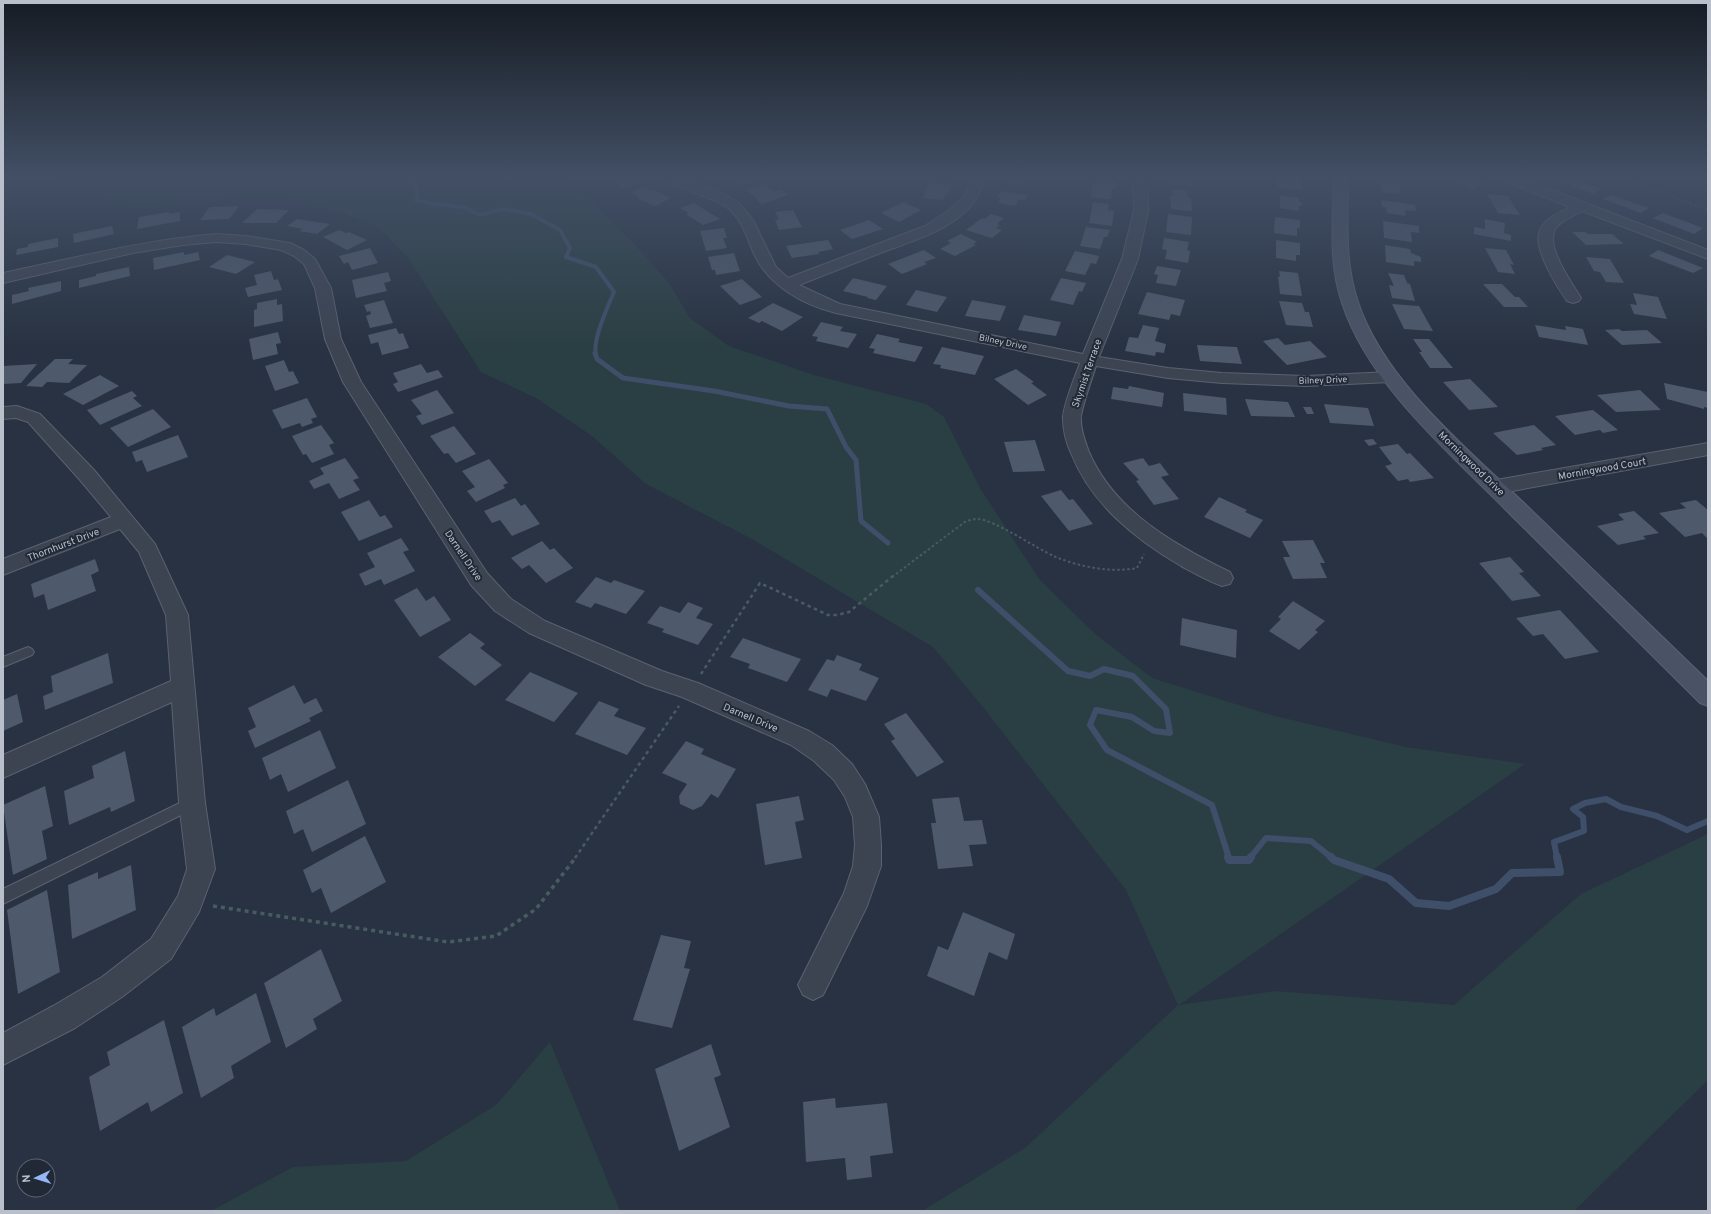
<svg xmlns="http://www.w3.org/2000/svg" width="1711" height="1214" font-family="Overpass,sans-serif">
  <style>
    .green { fill: #2a3f43 }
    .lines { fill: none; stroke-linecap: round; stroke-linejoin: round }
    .stream-far3 { stroke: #3f4f6a; stroke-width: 4 }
    .stream-far2 { stroke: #3f4f6a; stroke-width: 5 }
    .stream-far1 { stroke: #3f4f6a; stroke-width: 6 }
    .stream { stroke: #3f4f6a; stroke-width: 8 }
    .building { fill: #4e596b }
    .lane-casing { stroke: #5a626f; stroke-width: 2 }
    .street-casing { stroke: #5a626f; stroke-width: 2 }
    .secondary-casing { stroke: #5a626f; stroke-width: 2 }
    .path-far3 { stroke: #485c60; stroke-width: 1.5; stroke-dasharray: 2 2; stroke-linecap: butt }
    .path-far2 { stroke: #485c60; stroke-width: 2; stroke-dasharray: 2.5 2.5; stroke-linecap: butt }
    .path-far1 { stroke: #485c60; stroke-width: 2.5; stroke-dasharray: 3.5 3.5; stroke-linecap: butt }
    .path { stroke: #485c60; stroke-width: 3.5; stroke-dasharray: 4 4; stroke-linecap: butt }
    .lane { fill: #3c4452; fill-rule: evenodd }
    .street { fill: #3c4452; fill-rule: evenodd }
    .secondary { fill: #4a5365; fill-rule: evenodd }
    .labels { text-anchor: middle; stroke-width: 4; stroke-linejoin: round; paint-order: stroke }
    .far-street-label { font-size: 9px; fill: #b9c0cc; stroke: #212937 }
    .street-label { font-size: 10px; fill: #b9c0cc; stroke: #212937 }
  </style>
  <rect width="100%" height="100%" fill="#283242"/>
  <g class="green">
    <polygon points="38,177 563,177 589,198 636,246 668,282 690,318 729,346 814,375 926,404 944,417 980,488 1039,579 1094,633 1152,678 1271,715 1406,747 1525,764 1179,1005 1275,991 1454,1005 1581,894 1708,834 1708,1080 1574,1211 922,1211 1025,1148 1178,1005 1126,890 982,706 933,647 752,539 646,484 592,436 536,398 481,372 409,259 379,228 341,212 289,199 235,199 181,202 141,207 112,202"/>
    <polygon points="550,1042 620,1211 211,1211 293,1167 406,1161 496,1105"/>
  </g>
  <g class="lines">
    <path class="stream-far3" d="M412,177L417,186L416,200L427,203L463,207L480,215L504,209L531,214L560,230L570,248L566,257L596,267L614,292C608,306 592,340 596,354"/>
    <polyline class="stream-far2" points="595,353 597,359 623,378 714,391 789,406 827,409 846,447 856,460 861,521 888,543"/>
    <g class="stream-far1">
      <polyline points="978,590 1068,671 1090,676 1104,669 1133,676 1166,709 1170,733 1154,731 1132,717 1096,710 1090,725 1107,750 1212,805 1229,858"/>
      <polyline points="1250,858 1266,838 1311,841 1332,858"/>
      <polyline points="1557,858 1554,842 1584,831 1583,817 1573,809 1585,803 1606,799 1621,807 1657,816 1687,830 1708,821"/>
    </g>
    <g class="stream">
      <polyline points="1228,857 1229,860 1249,860 1251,857"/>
      <polyline points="1331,857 1334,860 1389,879 1416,903 1449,906 1496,889 1512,873 1560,872 1557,857"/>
    </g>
  </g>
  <g class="building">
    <polygon points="614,177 631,177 639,183 623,188 611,178"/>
    <polygon points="724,177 758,177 742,186"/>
    <polygon points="1003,177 1024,177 1025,183 1003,182"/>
    <polygon points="1166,177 1191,177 1193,186 1167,184"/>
    <polygon points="1278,177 1302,177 1301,190 1277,187"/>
    <polygon points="1382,177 1397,177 1397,181 1399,182 1401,194 1382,192 1381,185 1377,184 1377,181 1385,182"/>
    <polygon points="1444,177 1468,177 1484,183 1473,189"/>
    <polygon points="1561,177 1568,177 1601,189 1593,194 1557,180"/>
    <polygon points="1093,180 1116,182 1116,189 1112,189 1111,199 1091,197"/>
    <polygon points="930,181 952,184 949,193 946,193 943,200 923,198"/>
    <polygon points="764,184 774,192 781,190 788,195 762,204 756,199 758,199 746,190"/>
    <polygon points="642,187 652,191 654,190 671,198 655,206 638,199 640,197 630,193"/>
    <polygon points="1173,189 1187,191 1188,198 1191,198 1192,211 1171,209 1170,196 1173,196"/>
    <polygon points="1001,191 1028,195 1025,200 1019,199 1015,206 998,203 1001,198 997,197"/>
    <polygon points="1487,194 1508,196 1520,215 1498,213"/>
    <polygon points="1280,195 1299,198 1299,202 1302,202 1302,206 1299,205 1299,211 1280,208"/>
    <polygon points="1611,195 1649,208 1641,213 1603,199"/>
    <polygon points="1381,200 1415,205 1416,211 1405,210 1406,216 1387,213 1386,207 1382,207"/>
    <polygon points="903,202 921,210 899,222 881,213"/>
    <polygon points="1093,202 1109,204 1108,210 1114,211 1112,226 1089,223"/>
    <polygon points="694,203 720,219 703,225 686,214 689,213 680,208"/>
    <polygon points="239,206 229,219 200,220 210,207"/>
    <polygon points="257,209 289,210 276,223 242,223"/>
    <polygon points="793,210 802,227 779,230 775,220 779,219 775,212"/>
    <polygon points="169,212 169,214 180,212 180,221 137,229 139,217"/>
    <polygon points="1663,213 1703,228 1694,234 1653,218"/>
    <polygon points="991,214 1004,218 997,224 1000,225 996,228 1002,230 992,238 966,230 982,218 984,219"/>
    <polygon points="1168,214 1192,217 1191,235 1166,232"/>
    <polygon points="1275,217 1300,220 1300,228 1297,228 1297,236 1274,233"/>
    <polygon points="297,219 330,224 317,234 299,231 303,229 287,226"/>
    <polygon points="1485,219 1505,223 1504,233 1511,235 1511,241 1474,234 1474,227 1485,229"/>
    <polygon points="869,220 883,229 852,239 840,230"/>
    <polygon points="1383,221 1419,226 1419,233 1411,232 1412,242 1384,238"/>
    <polygon points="112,226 114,234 74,243 73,234"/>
    <polygon points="1086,227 1110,230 1107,237 1104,237 1100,249 1080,246"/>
    <polygon points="724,228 727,238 723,238 727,248 706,251 700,231"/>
    <polygon points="339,230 346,233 349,232 367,240 347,250 323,237"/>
    <polygon points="1572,232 1585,232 1588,234 1612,234 1624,244 1586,245"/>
    <polygon points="961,234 977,242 973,244 976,245 955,256 940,249 951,243 947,241"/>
    <polygon points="58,238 58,247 16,255 17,249 28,247 28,244"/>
    <polygon points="1164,238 1189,242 1187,250 1190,251 1188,263 1165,259 1167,250 1162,249"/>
    <polygon points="828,240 833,249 818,252 819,254 792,258 786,246"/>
    <polygon points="1276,240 1300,243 1300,255 1296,255 1296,261 1276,258"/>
    <polygon points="1385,245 1410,249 1411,253 1421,257 1421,262 1414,261 1414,266 1386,262"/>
    <polygon points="370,248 378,263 352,270 348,262 344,264 339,256"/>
    <polygon points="1485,248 1506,250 1514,265 1510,264 1515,274 1498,272"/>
    <polygon points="924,250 936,258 924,262 927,264 902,274 888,264"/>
    <polygon points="1658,250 1703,268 1693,273 1649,256"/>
    <polygon points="1075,251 1099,256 1096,264 1091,263 1085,275 1065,271"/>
    <polygon points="184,252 184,255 198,252 200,260 154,270 153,258"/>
    <polygon points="734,253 740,271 716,275 715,270 712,270 708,257"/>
    <polygon points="227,255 255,262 236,274 209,267"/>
    <polygon points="1586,257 1610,259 1624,283 1606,282 1600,272 1594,271"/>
    <polygon points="1157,266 1181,270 1176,286 1156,283 1158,275 1154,274"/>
    <polygon points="129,267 130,276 79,288 79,280 96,276 96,274"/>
    <polygon points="271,271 274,280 278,279 282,290 248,297 245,288 257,285 254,275"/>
    <polygon points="1279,271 1298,273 1302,296 1280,294 1278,276 1280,277"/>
    <polygon points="388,272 391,281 384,283 387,291 356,298 352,280"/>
    <polygon points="1388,273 1404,275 1407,283 1410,284 1415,301 1392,298 1389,285 1394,286"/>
    <polygon points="853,278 887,286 876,300 867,298 868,297 843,291"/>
    <polygon points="1061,278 1086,283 1082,292 1079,291 1073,305 1050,300"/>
    <polygon points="742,279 762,297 740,305 720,286"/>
    <polygon points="61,281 61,291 12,304 12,295 29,291 28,288"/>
    <polygon points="1483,284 1502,284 1515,297 1519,297 1528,307 1504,307"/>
    <polygon points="916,290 947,297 937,312 906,305"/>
    <polygon points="1147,292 1185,300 1180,316 1171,314 1169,320 1138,314"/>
    <polygon points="1633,293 1658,297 1667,319 1634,314 1630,304 1637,305"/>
    <polygon points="277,299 277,305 282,304 283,321 254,327 254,310 257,309 257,303"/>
    <polygon points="384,300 393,323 370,328 366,316 371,314 370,311 367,312 364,305"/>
    <polygon points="972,300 1006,306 1000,321 965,316"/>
    <polygon points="1279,301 1302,303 1305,312 1309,312 1313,327 1286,325"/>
    <polygon points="773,303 803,317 782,331 762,321 759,323 748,318"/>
    <polygon points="1392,304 1419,306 1433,331 1404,329"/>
    <polygon points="1024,315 1061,322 1056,336 1018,330"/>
    <polygon points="821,322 843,327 840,331 857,334 848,348 816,341 818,337 812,336"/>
    <polygon points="1143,325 1159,328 1155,341 1166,344 1164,353 1156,352 1155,356 1125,351 1129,337 1138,338"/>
    <polygon points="1535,325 1566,330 1565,326 1583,329 1588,345 1539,337"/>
    <polygon points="396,328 399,334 403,333 409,348 382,355 378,342 371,344 368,335"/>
    <polygon points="1619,329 1622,331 1647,330 1662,343 1622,345 1605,330"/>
    <polygon points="278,332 281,343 276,344 278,354 253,360 249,339"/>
    <polygon points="877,334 900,339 898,342 923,347 915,362 873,353 875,349 869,348"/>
    <polygon points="1278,338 1285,345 1310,341 1327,357 1287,365 1263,341"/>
    <polygon points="1413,339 1429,339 1453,368 1430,368 1419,352 1422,352"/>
    <polygon points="1197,345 1237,347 1242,364 1200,361"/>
    <polygon points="942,347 984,356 975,375 940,368 941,365 933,364"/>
    <polygon points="55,359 73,359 68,364 87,365 69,383 47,382 42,387 26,386"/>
    <polygon points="284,360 289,372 293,371 299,383 275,391 265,366"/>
    <polygon points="37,364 21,383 3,384 3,366"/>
    <polygon points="421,364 427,373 438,370 443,377 398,392 393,384 398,382 393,373"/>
    <polygon points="1016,369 1034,382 1031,383 1047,395 1028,405 994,379"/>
    <polygon points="100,375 119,386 83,405 63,394"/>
    <polygon points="1470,379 1498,407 1469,410 1443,382"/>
    <polygon points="1664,383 1708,392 1708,408 1704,407 1704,409 1667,399"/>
    <polygon points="1129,386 1164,393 1162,407 1111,399 1113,387 1128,389"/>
    <polygon points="437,390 454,413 422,425 416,416 422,414 411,400"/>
    <polygon points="1640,390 1661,410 1616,412 1597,395"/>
    <polygon points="132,391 137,396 133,398 142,406 100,425 87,410"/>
    <polygon points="1183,393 1226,398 1227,415 1184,411"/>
    <polygon points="307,398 317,417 311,419 313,423 302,427 300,423 282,429 272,410"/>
    <polygon points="1245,399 1288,402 1295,417 1251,416"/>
    <polygon points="1324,404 1368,408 1374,426 1330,423"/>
    <polygon points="1303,407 1311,407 1314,414 1307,414"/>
    <polygon points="153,409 171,427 128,447 110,428"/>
    <polygon points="1593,410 1618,430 1603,433 1600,430 1575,435 1555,416"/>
    <polygon points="321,425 334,443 329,445 334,454 312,463 306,454 303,455 292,436"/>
    <polygon points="1534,425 1556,445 1541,448 1543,450 1517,455 1493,433"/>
    <polygon points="454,426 476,454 456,463 448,453 444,454 430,436"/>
    <polygon points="178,435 188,457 147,472 142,460 136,462 132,452"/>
    <polygon points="1373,439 1377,444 1369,446 1364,440"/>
    <polygon points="1035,440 1045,471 1013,472 1004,442"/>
    <polygon points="1398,444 1407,454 1410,453 1434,478 1410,482 1408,479 1398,481 1385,466 1392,464 1379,447"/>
    <polygon points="345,458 359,478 353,480 360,490 339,499 329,483 314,489 309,481 324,474 320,468"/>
    <polygon points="1143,458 1149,466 1160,463 1169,475 1161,477 1179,499 1154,505 1136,481 1139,480 1123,463"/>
    <polygon points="489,459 508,483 503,485 505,488 476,502 467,491 475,487 462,471"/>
    <polygon points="1061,490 1069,500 1073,499 1093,524 1069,531 1041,496"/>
    <polygon points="1219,497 1247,510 1245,512 1263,520 1250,538 1204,517"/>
    <polygon points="515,498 521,506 525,504 540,524 512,536 500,520 492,523 484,511"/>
    <polygon points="369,500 380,517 385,515 393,527 359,541 341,512"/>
    <polygon points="1696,500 1708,510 1708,539 1702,533 1685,537 1659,513 1686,508 1680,503"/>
    <polygon points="1634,511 1659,533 1643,536 1646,539 1618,545 1597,526 1624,520 1618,514"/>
    <polygon points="401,538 409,550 403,552 415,571 384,585 381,579 365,586 359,574 375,567 367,553"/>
    <polygon points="1313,540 1325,563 1320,563 1327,578 1293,579 1283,557 1290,557 1282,541"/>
    <polygon points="542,541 550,550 554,548 573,568 546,583 529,565 522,569 511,558"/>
    <polygon points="1510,557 1524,572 1519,573 1541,596 1512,601 1479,563"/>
    <polygon points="95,559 99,571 91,575 96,591 48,610 44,594 34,598 31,584"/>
    <polygon points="596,577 611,583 614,580 645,591 626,614 595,603 591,608 575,602"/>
    <polygon points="417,588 426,601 434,596 451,620 420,637 394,600"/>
    <polygon points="1293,601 1325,621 1315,630 1318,632 1299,650 1269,631 1281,619 1278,617"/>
    <polygon points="688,602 703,608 696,618 713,624 698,645 662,632 664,629 647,623 660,606 680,613"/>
    <polygon points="1560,610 1599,652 1565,659 1543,634 1533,636 1516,618"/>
    <polygon points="1182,618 1237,630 1236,658 1180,645"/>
    <polygon points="470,633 485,644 480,648 502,665 475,686 438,657"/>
    <polygon points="743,638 801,659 787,682 748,668 750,664 730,657"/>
    <polygon points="108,653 113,683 45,710 43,696 53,692 51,676"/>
    <polygon points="837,655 862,664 859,670 879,678 866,701 831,689 827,697 808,690 827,659 834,661"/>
    <polygon points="530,672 578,693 554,722 505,700"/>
    <polygon points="294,685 304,704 316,698 323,711 309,718 311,721 255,748 248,731 256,727 248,708"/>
    <polygon points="17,694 23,722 3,731 3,700"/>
    <polygon points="599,701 619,709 614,716 646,728 627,755 575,734"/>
    <polygon points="906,713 944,762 917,777 891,741 895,739 884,724"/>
    <polygon points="320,730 336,768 288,792 281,774 270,780 262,758"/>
    <polygon points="686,741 704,749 701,754 736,769 718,798 711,794 702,806 693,810 680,804 679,796 687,784 662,773"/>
    <polygon points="125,751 135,801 111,812 110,807 69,825 64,791 94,778 92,766"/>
    <polygon points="348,780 366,824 312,852 303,829 294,834 286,811"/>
    <polygon points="45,786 53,826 42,831 47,859 13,875 3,805"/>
    <polygon points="799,796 804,820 795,822 802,858 765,865 756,804"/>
    <polygon points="959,797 964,821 982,820 987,844 969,845 973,866 938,869 931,823 936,823 932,799"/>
    <polygon points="365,836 386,882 331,913 321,888 312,893 303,870"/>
    <polygon points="131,865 136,910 72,939 68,885 98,872 98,879"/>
    <polygon points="47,890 60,972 18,994 7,910"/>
    <polygon points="963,912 1015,934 1007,960 989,952 974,996 927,976 938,946 948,950"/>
    <polygon points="661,935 691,941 684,968 690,969 672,1028 633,1020"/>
    <polygon points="321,949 342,1001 313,1019 317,1029 286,1048 264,983"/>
    <polygon points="256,993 271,1042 231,1066 234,1078 201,1098 182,1027 214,1008 216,1016"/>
    <polygon points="164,1020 183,1093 151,1112 148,1102 100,1131 89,1077 110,1065 107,1052"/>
    <polygon points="711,1044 721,1075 714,1078 730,1127 679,1151 655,1069"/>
    <polygon points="835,1098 836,1108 887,1103 893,1153 870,1156 872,1177 847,1180 845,1158 806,1162 803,1102"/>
  </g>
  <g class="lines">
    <g class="lane-casing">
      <g id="lane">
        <polygon points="28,647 32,649 34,652 32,655 3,667 3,657"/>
        <polygon points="192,797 197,799 199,803 197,807 3,904 3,889"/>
      </g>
    </g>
    <g class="street-casing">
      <g id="street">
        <path d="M663,177H681L724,194L739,203L753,220L776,267L788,278L925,226L948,211L962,199L969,186L971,177H985C975,225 917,239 878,254C852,264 825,275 799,285L840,304L1083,354L1122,259L1134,211L1133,177H1147L1148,211L1138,259L1099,357L1168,368L1222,373L1306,376L1390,372L1396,373L1399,377L1396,381L1390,382L1306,386L1222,383L1168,378L1096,366C1091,382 1084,400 1081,416C1080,428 1085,441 1089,452C1114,511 1175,545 1230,572L1233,578L1230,584L1222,586C1208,581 1194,573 1181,566C1135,539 1091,504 1071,453C1066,442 1063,431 1063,418C1063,406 1075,376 1080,363L836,313C803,305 769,286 754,254C747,238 743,221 729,209C715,197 670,187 663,177Z"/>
        <path d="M1498,177H1518L1708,250V259L1582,211C1574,216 1562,220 1556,228C1544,245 1572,283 1581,298L1579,301L1573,303L1567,301C1557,287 1534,250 1539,233C1543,219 1558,213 1570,207L1500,180Z"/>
        <path d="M216,234L246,236L290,243L304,250L315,259L331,288L341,339L361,382L487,573L511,599L545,621L662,671L698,683L809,731L832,745L852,764L865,784L879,817L881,845V866L867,906L823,995L813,1000L803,995L798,985L844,893L853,866L855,845L853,817L845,797L834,780L814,761L791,745L682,697L646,685L529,633L495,611L471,585L343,382L325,339L315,288L304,264L294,256L281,250L246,244L216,242L183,245L133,253L3,283V273C74,258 144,240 216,234Z"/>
        <polygon points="17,406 40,414 94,470 155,544 188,615 205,803 215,869 199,912 171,959 122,997 75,1028 3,1065 3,1033 53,1006 102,977 151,939 178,896 187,869 179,803 172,702 3,778 3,755 171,681 166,615 139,552 120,529 3,575 3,559 111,517 80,480 28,422 16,418 3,419 3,407"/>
        <polygon points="1708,443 1708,455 1496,494 1489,492 1486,487 1489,482 1496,480"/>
      </g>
    </g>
    <g class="secondary-casing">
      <path id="secondary" d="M1334,177H1348C1348,220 1344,261 1358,302C1384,381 1468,449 1526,505C1587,564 1647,622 1708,681V706L1700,703C1637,641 1575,578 1512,516C1453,456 1369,386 1342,303C1328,262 1333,220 1334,177Z"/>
    </g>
    <polyline class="path-far3" points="1619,177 1708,210"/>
    <path class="path-far2" d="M892,577L966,521C970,520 974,519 978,519C995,520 1037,549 1056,557C1080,567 1111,573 1137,568L1144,554"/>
    <g class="path-far1">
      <polyline points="701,674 760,583 828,615 837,615 849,612 893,576"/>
      <polyline points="575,858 679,706"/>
    </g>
    <polyline class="path" points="213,906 448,942 496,936 536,909 576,857"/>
    <use href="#lane" class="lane"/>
    <use href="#street" class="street"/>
    <use href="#secondary" class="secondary"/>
  </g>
  <linearGradient id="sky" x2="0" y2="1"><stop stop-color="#161c24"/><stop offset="0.51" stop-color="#424f65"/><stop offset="1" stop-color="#424f65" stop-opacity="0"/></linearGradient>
  <rect width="1711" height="347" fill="url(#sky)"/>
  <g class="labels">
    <g class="far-street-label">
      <text transform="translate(1003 342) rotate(12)" y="3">Bilney Drive</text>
      <text transform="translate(1323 380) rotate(-2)" y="3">Bilney Drive</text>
    </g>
    <g class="street-label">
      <text transform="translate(1086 373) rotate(-71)" y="4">Skymist Terrace</text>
      <text transform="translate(1472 463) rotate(44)" y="4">Morningwood Drive</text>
      <text transform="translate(1602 468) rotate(-10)" y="4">Morningwood Court</text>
      <text transform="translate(63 544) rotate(-21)" y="4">Thornhurst Drive</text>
      <text transform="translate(464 555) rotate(56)" y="4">Darnell Drive</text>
      <text transform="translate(751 717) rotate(23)" y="4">Darnell Drive</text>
    </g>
  </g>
  <rect width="1711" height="1214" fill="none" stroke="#b9c0cc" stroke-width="8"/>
  <g transform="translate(36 1178) rotate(266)"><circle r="19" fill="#212937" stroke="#5e6573"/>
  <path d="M0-3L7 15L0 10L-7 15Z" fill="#95b7f5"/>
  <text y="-6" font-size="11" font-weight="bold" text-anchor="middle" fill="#b9c0cc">N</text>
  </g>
</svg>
